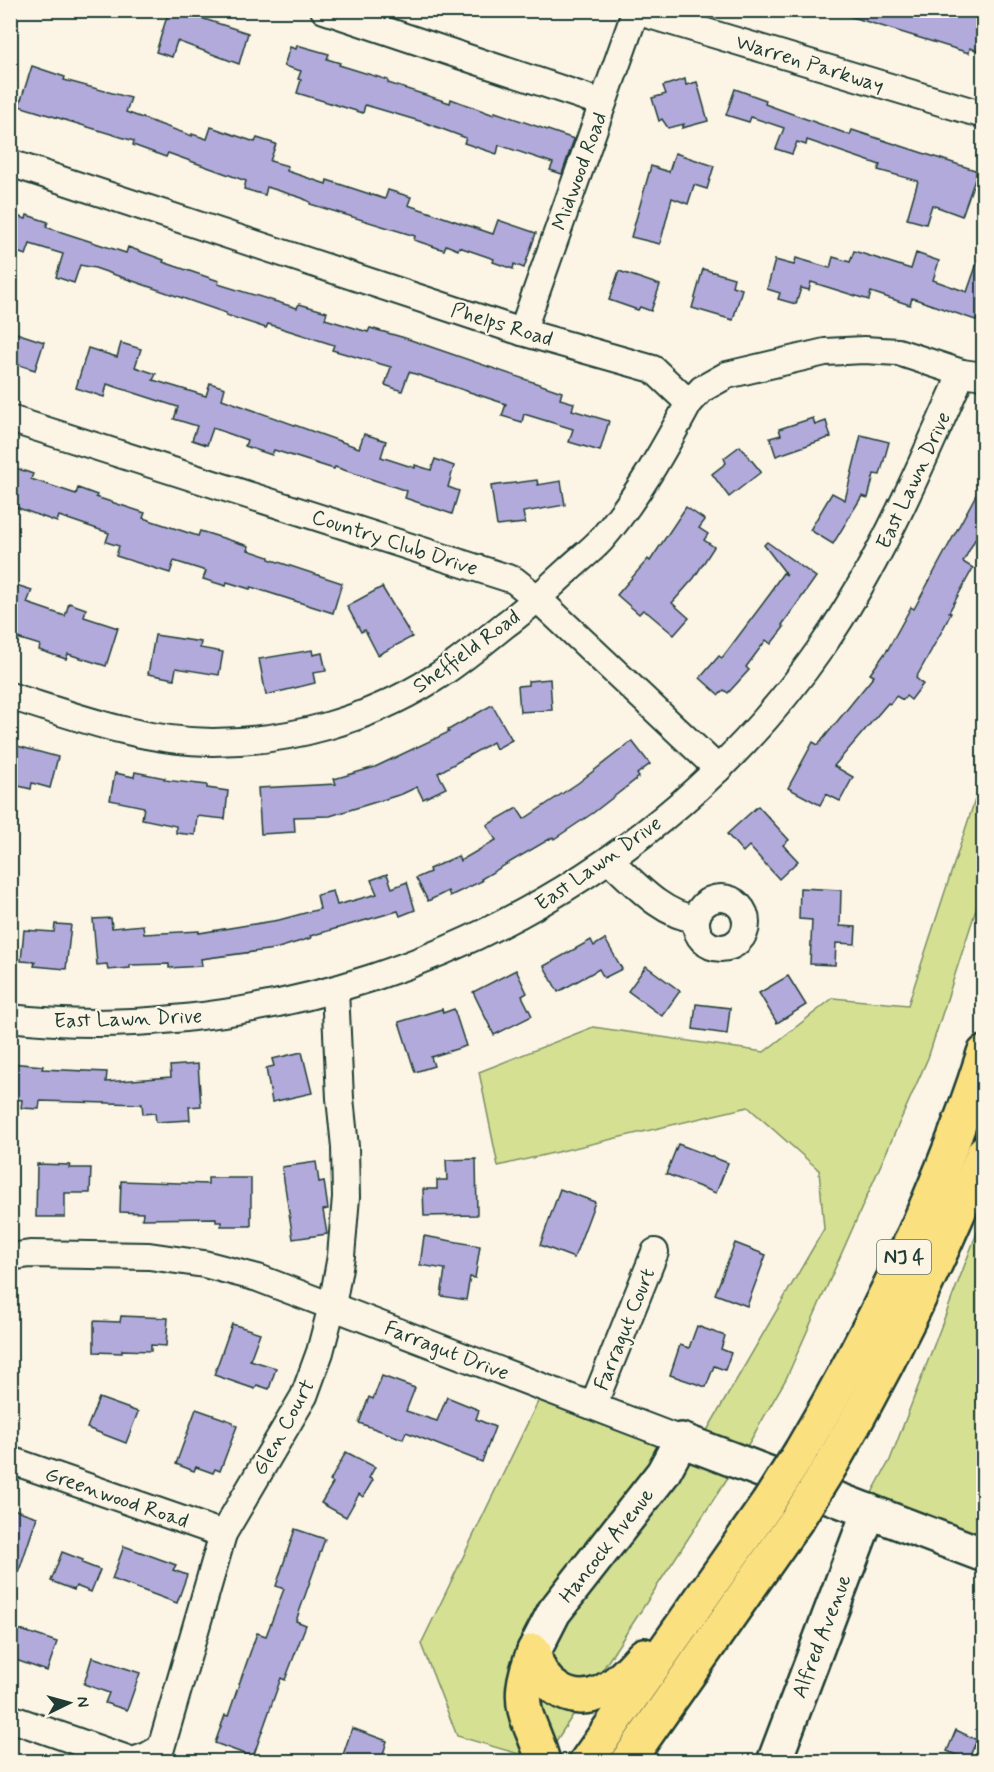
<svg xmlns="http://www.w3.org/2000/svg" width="994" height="1772" font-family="Mynerve,sans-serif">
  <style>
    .green { fill: #d5e093; stroke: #7a8e64; stroke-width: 1.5 }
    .building { fill: #b2aadb; stroke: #1f3d34; stroke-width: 1.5 }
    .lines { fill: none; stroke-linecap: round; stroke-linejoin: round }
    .street-casing { stroke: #1f3d34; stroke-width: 30 }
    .secondary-casing { stroke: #1f3d34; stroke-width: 38 }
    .highway-casing { stroke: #1f3d34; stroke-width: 38 }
    .street { stroke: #fcf5e5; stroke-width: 26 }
    .secondary { stroke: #fcf5e5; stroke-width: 33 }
    .highway { stroke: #fbe080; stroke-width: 33 }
    .highway-bridge-casing { stroke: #1f3d34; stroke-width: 38; stroke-linecap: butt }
    .highway-bridge { stroke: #fbe080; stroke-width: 33 }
    .labels { text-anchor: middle; stroke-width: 4.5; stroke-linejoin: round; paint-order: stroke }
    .shield { fill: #fcf5e5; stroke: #617469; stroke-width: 1.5 }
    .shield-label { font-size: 20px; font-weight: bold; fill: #1f3d34 }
    .street-label { font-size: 21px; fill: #1f3d34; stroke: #fcf5e5 }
  </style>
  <rect width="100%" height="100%" fill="#fcf5e5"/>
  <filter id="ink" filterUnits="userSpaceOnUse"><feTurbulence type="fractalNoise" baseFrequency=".0167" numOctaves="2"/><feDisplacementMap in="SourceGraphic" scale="12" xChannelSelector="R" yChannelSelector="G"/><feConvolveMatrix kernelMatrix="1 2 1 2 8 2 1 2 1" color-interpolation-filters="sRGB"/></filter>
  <g filter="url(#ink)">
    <g class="green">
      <polygon points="983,775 983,888 928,1058 786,1379 738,1462 543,1761 457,1736 421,1644 545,1387 698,1446 824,1229 819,1170 748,1107 498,1166 479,1072 593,1027 764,1052 833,998 908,1005"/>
      <polygon points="983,1217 983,1555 863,1509 890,1460"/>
    </g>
    <g class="building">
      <polygon points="169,10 206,10 204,19 248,33 239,64 177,41 172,57 156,52"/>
      <polygon points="842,10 984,10 984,35 979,51 970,48 969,53 842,14"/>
      <polygon points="297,45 329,54 327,59 340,63 339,65 388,80 388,83 450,103 451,99 494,115 495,112 574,139 562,174 550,170 553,163 499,145 497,154 464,143 466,138 426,123 379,109 365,105 363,113 297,93 301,80 298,79 301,71 284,66 290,47 296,49"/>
      <polygon points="32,66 65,77 64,80 131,98 126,112 192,136 192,134 207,139 211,127 255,142 257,138 276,144 270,161 288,166 287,171 326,184 327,180 385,199 388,190 411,197 408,205 493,234 498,220 536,233 524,268 514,264 513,269 493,262 494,259 459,247 458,250 446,245 444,250 414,240 415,236 310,204 310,202 302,198 267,187 265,195 244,189 246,181 168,153 166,157 133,145 134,141 19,106"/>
      <polygon points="685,79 686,85 697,82 708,121 682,128 684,124 668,128 662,119 659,121 652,98 666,94 663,86"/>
      <polygon points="735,89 766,100 765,104 850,135 852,130 978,171 962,216 932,205 926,224 907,219 918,181 878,170 880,165 807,140 806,145 797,142 792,154 776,149 784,128 751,117 749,122 726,115"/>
      <polygon points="675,153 714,166 707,189 694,185 688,204 672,198 660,244 631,237 651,166 669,172"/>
      <polygon points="27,215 48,222 46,227 126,253 128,247 164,260 163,262 219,281 218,284 297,308 299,304 327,312 325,319 368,332 370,328 405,338 562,392 560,399 574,403 572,410 609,421 600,451 569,442 573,429 524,414 522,422 502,416 506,404 409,372 402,391 385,385 391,367 332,350 334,345 268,324 266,328 226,315 226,313 95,268 80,265 74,283 56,277 63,254 30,244 26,255 10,250 10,232 16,216 26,219"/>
      <polygon points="854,251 911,269 916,253 939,261 933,280 967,292 981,252 984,252 984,323 912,298 910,305 871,292 869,300 811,282 809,290 801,288 796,304 778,299 780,293 767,289 775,260 794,265 796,258 830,268 833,257 850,262"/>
      <polygon points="703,269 734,278 732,286 742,289 733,320 692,308"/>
      <polygon points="619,271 660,285 651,311 640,307 638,310 609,300"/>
      <polygon points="10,331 44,342 35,370 10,362"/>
      <polygon points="121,343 141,349 135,367 156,374 153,380 206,396 210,383 225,388 222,399 359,448 364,434 386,441 381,457 415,468 415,465 431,470 435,459 454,466 448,487 459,491 452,514 405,498 407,491 335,467 334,469 274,450 272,455 245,446 247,440 213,428 207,445 192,440 197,426 174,419 178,407 107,384 104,397 76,388 88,348 117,357"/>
      <polygon points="813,418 815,425 826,421 831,437 776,456 770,438 781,435 779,429"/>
      <polygon points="861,435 889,442 880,475 874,474 868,498 862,496 833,544 810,530 832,493 845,500"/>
      <polygon points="740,446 761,472 729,497 712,474 726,463 724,458"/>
      <polygon points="10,466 33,474 31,479 76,494 78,488 97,495 96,497 145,513 143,518 198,536 200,531 249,546 248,550 269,557 269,559 342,583 333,613 251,587 250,589 227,582 226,586 203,579 206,571 174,561 170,573 116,556 119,546 106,542 109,533 59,516 57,522 10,505"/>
      <polygon points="537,480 538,485 561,481 565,505 523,512 525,523 497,526 491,486"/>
      <polygon points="984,480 984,536 978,534 963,562 973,568 949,612 951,613 943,629 916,678 923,684 911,700 906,696 903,700 896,696 890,704 888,703 834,766 853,777 840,801 826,794 820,805 788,788 813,742 818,745 874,676 870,674 888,649 911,607 914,609"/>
      <polygon points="686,507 705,520 699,528 708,534 704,540 714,547 694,578 672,603 689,618 674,635 648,613 643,610 639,614 617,595 648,559 650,561"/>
      <polygon points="767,542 816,577 782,625 784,627 771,644 766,640 746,667 749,670 728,693 724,690 719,695 700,678 719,656 722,658 773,590 772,589 783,573 787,575 764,545"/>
      <polygon points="10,583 32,590 27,603 65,616 69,603 86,609 84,617 118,628 106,666 68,654 66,659 39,650 40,645 17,638 15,645 10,644"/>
      <polygon points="382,587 412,637 378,655 365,630 361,632 347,606"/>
      <polygon points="155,635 201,642 200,648 223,652 219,675 176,668 174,679 148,674"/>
      <polygon points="312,650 313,655 322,653 326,671 313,673 315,683 266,695 259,659"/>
      <polygon points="550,679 552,710 520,712 518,686 528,685 528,681"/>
      <polygon points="492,705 512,740 496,749 493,742 438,773 446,788 423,799 417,787 402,794 330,816 294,817 295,832 261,834 258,788 336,784 334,779 375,767 449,732 448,730"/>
      <polygon points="632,741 650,764 637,774 639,777 593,813 554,839 553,837 481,879 482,881 450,896 448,891 428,901 416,878 430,872 429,869 458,856 460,861 496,840 487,825 517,808 524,819 578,783"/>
      <polygon points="10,744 58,757 50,788 32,783 31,789 10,784"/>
      <polygon points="135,772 165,778 164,780 207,785 207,788 228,791 225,819 197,816 195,835 176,833 176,826 142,819 144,807 110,800 115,773 134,777"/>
      <polygon points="758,806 789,840 783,845 798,861 779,879 749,846 743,852 727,834"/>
      <polygon points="387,874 392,888 407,882 415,910 400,916 398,911 310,936 311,938 275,949 201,959 202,966 169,968 169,964 130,965 130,968 108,970 107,964 97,965 93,919 111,918 112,928 143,925 144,934 199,931 199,933 279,920 320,909 317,895 333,891 337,905 377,894 371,880"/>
      <polygon points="800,888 841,890 840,926 856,927 855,944 836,943 835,965 810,964 812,920 799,919"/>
      <polygon points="55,924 71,925 66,969 34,966 35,962 21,961 24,930 54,932"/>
      <polygon points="605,939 622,969 604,978 599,969 558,992 544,966 591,940 594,946"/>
      <polygon points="646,966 680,991 662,1016 628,991"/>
      <polygon points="516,970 527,993 522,996 532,1016 494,1035 473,992"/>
      <polygon points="788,976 806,1005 777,1023 759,993"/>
      <polygon points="696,1004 730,1008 727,1034 693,1029"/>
      <polygon points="442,1009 443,1013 454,1009 466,1046 431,1057 434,1066 415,1072 399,1022"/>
      <polygon points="302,1052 312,1093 272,1102 266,1068 274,1066 272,1059"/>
      <polygon points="10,1063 43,1066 42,1069 107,1072 106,1082 171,1077 170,1066 198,1064 201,1106 189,1107 190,1120 156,1122 155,1113 143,1114 142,1104 40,1101 39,1109 21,1108 22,1100 10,1099"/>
      <polygon points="678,1144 728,1163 716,1193 666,1174"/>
      <polygon points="476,1159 477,1215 424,1216 423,1189 437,1189 437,1180 447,1180 446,1160"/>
      <polygon points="316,1162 319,1182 324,1181 328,1209 323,1210 327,1234 293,1239 282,1167"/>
      <polygon points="37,1164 70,1165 69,1168 91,1168 90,1193 65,1193 65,1217 36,1217"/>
      <polygon points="208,1178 251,1178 251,1226 221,1226 221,1222 216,1222 216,1218 142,1219 143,1213 120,1212 121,1181 208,1184"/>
      <polygon points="560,1189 595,1202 574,1258 540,1245"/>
      <polygon points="424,1236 480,1246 475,1278 470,1277 466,1300 441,1296 445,1269 420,1265"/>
      <polygon points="735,1243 766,1255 747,1306 715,1294"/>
      <polygon points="121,1316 168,1318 166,1346 151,1345 151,1351 122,1350 122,1353 94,1352 94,1321 120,1322"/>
      <polygon points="232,1324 260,1333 250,1360 276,1368 269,1389 257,1385 255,1389 214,1375"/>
      <polygon points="697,1326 725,1336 721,1349 731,1353 725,1370 714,1366 706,1387 670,1375 680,1345 689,1348"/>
      <polygon points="382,1376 415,1388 406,1411 437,1421 447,1397 479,1410 476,1419 495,1427 482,1462 406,1432 403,1439 359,1423 369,1397 373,1399"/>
      <polygon points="99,1398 138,1412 126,1443 87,1428"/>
      <polygon points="196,1409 233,1422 233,1424 237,1426 220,1471 215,1469 213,1473 196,1467 194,1471 176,1464"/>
      <polygon points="346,1452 375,1467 369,1478 373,1480 363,1497 359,1494 346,1517 321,1503 333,1483 330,1481"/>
      <polygon points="10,1508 37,1517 14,1586 10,1585"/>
      <polygon points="295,1529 325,1539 296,1621 306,1625 285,1680 281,1678 253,1757 215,1743 225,1715 228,1716 257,1633 266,1636 284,1589 276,1586"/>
      <polygon points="124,1546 176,1565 173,1570 187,1575 177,1603 112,1579"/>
      <polygon points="62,1552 83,1560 82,1563 100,1570 91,1592 76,1586 74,1590 51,1581"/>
      <polygon points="15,1628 57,1642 47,1671 10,1658 10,1641"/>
      <polygon points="92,1657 140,1673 127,1710 105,1703 109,1693 84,1684"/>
      <polygon points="352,1728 387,1741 381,1761 341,1761"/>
      <polygon points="956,1730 977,1740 968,1760 947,1751"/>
    </g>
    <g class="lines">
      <g class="street-casing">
        <g id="street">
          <polyline points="324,10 603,103"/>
          <polyline points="636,11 984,115"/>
          <polyline points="10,163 522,332 653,369 689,403 702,389 727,375 825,352 864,350 898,352 962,373 984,376"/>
          <polyline points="522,332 636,10"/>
          <polyline points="10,419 514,580 538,599 718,769"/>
          <path d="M10,696C77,717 143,742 213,742C290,742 368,720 433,679C459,663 482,643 506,624C528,608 547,589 567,571C578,560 591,551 601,540C637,498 663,451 689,403"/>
          <path d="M609,860C635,883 660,914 695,919"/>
          <circle cx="721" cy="923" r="25"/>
          <path d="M10,1018C68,1025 128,1024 185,1018C439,991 677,856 823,645C881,561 920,467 962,373"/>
          <polyline points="10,1257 30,1254 149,1256 204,1264 258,1278 681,1440"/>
          <polyline points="593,1406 655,1252"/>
          <polyline points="10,1460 223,1534"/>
          <polyline points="10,1718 133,1761 147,1756 161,1748 223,1534 304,1396 320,1352 332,1306 341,1256 346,1197 345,1147 340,1098 335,990"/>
        </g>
      </g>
      <g class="secondary-casing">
        <g id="secondary">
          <polyline points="534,1651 554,1612 663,1473 681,1440 984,1555"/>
          <polyline points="774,1762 869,1511"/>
        </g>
      </g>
      <g class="highway-casing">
        <g id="highway">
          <path d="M801,1451C876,1324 939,1193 984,1053"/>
          <path d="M831,1465C890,1364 940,1260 984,1152"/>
          <path d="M534,1651C538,1683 570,1708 602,1692C619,1684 631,1668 644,1655"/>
          <path d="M534,1651C524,1676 518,1699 530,1725C535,1738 540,1748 543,1762"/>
          <polyline points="586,1762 768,1503"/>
          <polyline points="627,1762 798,1518"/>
        </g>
      </g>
      <use href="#street" class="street"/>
      <use href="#secondary" class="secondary"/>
      <use href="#highway" class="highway"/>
      <g class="highway-bridge-casing">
        <g id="highway-bridge">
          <polyline points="768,1503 801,1451"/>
          <polyline points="798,1518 831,1465"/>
        </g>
      </g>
      <use href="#highway-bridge" class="highway-bridge"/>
    </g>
  </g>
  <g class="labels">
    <rect class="shield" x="877" y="1240" width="54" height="34" rx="4.5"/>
    <g class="shield-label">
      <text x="904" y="1264">NJ 4</text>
    </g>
    <g class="street-label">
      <text transform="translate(810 63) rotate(17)" y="7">Warren Parkway</text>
      <text transform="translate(579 171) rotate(-70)" y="7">Midwood Road</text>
      <text transform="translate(502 324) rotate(17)" y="7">Phelps Road</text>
      <text transform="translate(913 480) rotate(-65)" y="7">East Lawn Drive</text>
      <text transform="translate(395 542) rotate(18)" y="7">Country Club Drive</text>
      <text transform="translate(466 651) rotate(-36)" y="7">Sheffield Road</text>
      <text transform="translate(598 863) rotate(-35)" y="7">East Lawn Drive</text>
      <text transform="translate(128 1018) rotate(-2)" y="7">East Lawn Drive</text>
      <text transform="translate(624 1329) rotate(-68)" y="7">Farragut Court</text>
      <text transform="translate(447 1350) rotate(21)" y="7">Farragut Drive</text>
      <text transform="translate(283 1427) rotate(-61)" y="7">Glen Court</text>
      <text transform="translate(117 1497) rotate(19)" y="7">Greenwood Road</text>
      <text transform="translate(606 1545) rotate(-52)" y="7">Hancock Avenue</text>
      <text transform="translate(821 1636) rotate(-69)" y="7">Alfred Avenue</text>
    </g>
  </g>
  <rect width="994" height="1772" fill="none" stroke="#fcf5e5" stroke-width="36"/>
  <rect x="18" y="18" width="958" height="1736" fill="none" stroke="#1f3d34" stroke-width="2" filter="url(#ink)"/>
  <g transform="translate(69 1703) rotate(85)" stroke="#fcf5e5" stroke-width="4.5" paint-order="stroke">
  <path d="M0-4.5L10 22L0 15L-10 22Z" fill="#1f3d34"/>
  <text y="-9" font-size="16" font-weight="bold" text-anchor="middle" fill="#1f3d34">N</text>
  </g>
</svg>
